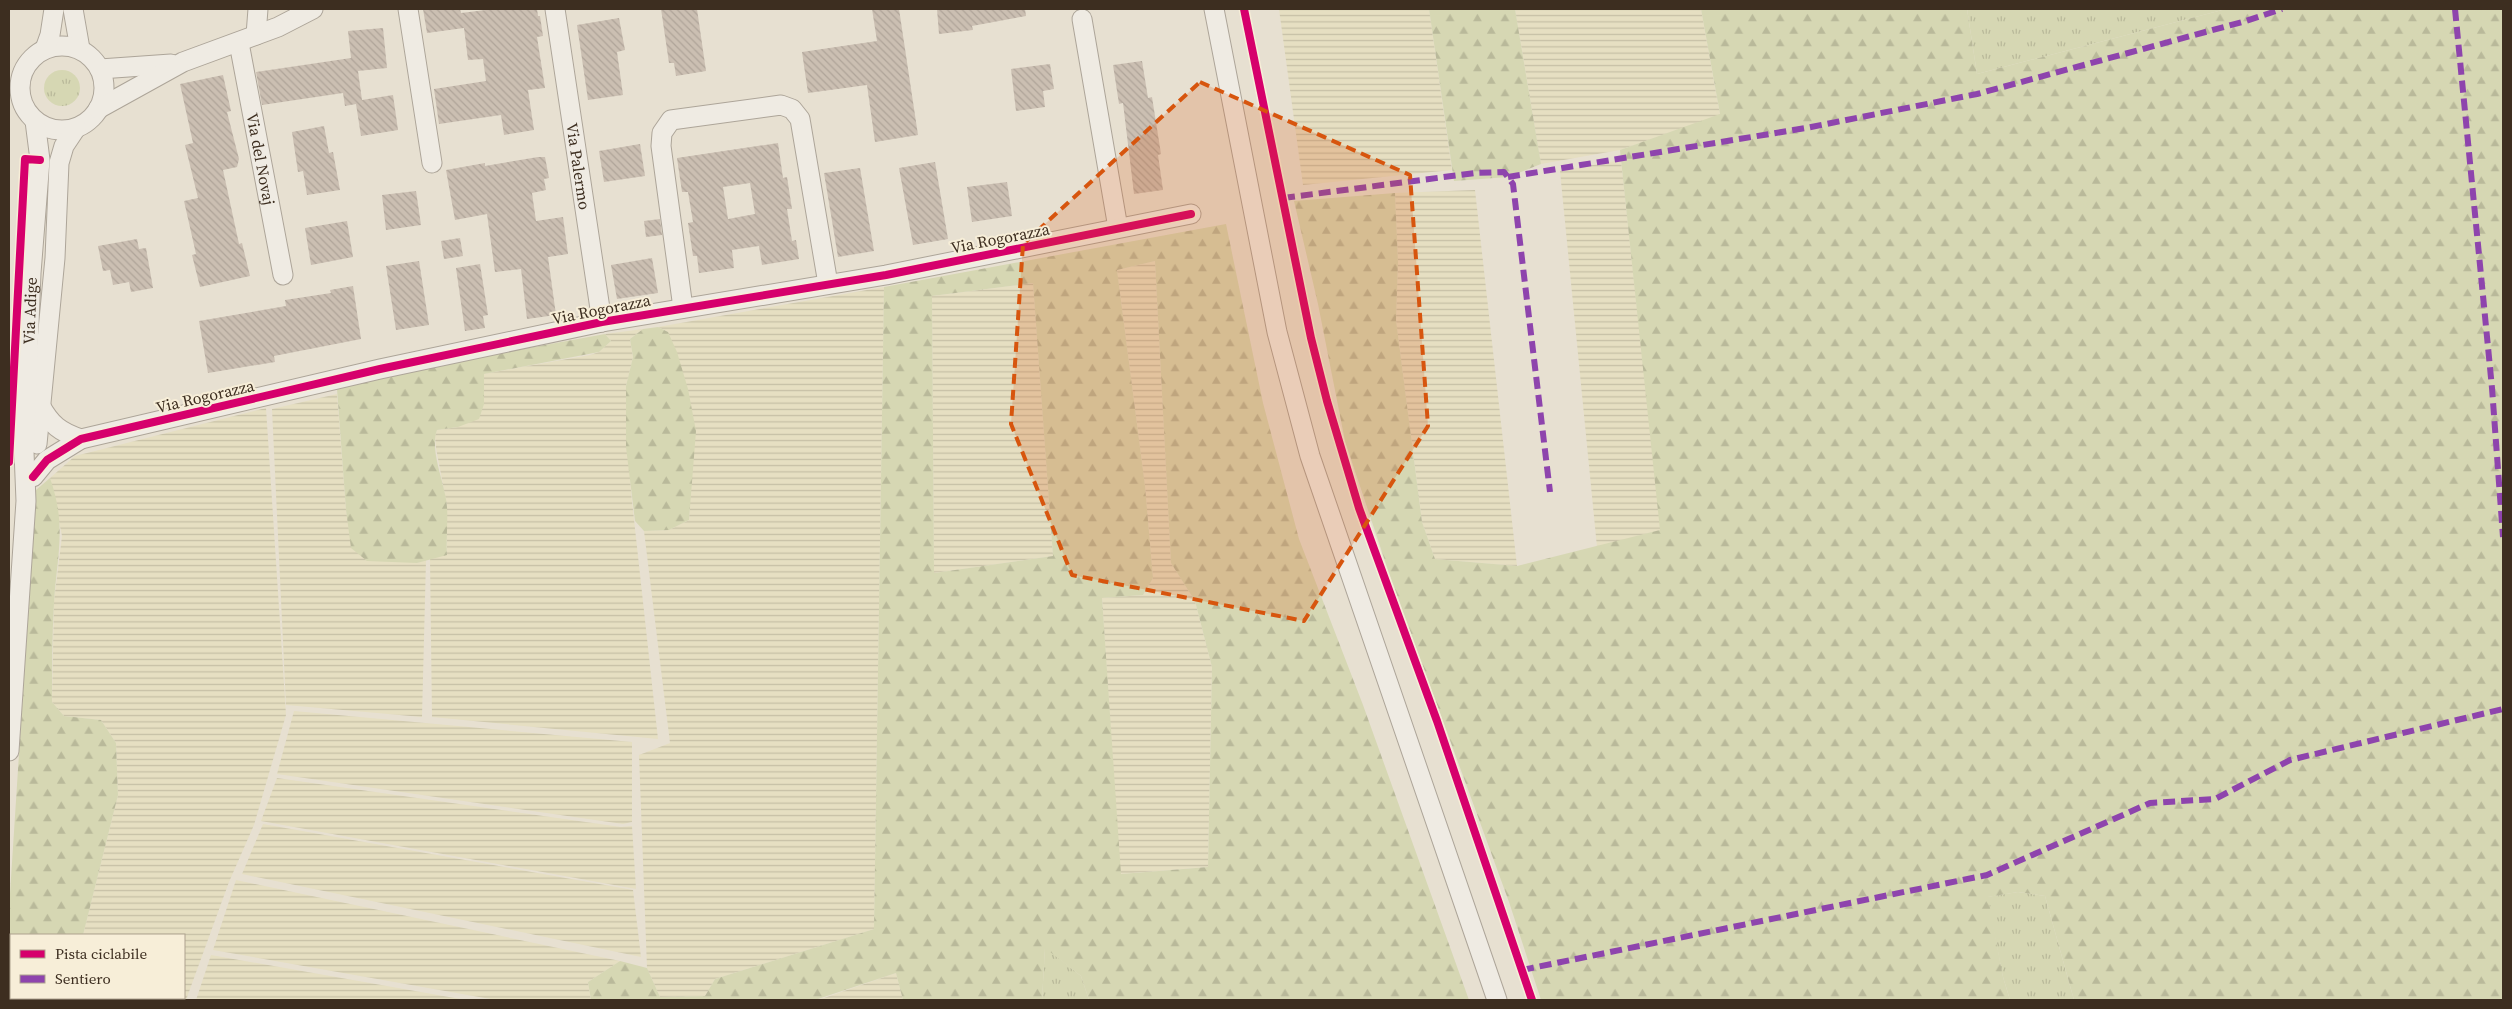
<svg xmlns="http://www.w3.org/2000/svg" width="2512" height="1009" font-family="'Source Serif 4',serif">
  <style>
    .farmland { fill: url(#farmland-rules) }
    .grass { fill: url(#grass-tufts) }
    .forest { fill: url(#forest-firs); fill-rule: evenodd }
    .building { fill: url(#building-back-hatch); fill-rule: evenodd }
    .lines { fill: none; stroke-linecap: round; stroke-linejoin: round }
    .minor-casing { stroke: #ada599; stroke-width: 21 }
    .minor { stroke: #efebe3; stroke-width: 19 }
    .quiet { stroke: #8e44ad; stroke-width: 6; stroke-dasharray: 12 6; stroke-linecap: butt }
    .cycleway-casing { stroke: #f7eed8; stroke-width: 11 }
    .cycleway { stroke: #d6006c; stroke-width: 8 }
    .marked { fill: #d7550e; fill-opacity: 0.2; stroke: #d7550e; stroke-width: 4; stroke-dasharray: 10 6; stroke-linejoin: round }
    .labels { text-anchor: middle; stroke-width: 4; stroke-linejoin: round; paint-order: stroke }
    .street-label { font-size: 16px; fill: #3d2e20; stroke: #f7eed8 }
  </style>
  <defs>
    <pattern id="farmland-rules" width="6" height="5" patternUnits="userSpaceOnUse" patternTransform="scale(1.25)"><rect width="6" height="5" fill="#e6dfc2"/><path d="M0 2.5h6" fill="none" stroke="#c6c0a6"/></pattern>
    <pattern id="grass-tufts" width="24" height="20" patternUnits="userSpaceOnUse" patternTransform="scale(1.25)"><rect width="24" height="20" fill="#d6d7b3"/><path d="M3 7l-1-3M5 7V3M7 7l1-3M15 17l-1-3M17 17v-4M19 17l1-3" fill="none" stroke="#b9b99a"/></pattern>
    <pattern id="forest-firs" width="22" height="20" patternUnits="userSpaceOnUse" patternTransform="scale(1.25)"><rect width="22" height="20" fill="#d6d7b3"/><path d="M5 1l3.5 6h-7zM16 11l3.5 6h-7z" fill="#b9b99a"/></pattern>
    <pattern id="building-back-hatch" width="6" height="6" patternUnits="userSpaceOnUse" patternTransform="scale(1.25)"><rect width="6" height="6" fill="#cbbfb2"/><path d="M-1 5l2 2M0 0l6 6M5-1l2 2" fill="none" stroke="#afa499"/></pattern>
  </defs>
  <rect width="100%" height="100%" fill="#e7e0d1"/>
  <g class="farmland">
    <polygon points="1279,9 1429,9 1452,170 1303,185"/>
    <polygon points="1515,9 1701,9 1720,115 1620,150 1541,164"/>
    <polygon points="1621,160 1661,530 1597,547 1560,171"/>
    <polygon points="1475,190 1517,566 1435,559 1422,522 1396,320 1398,262 1395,193"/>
    <polygon points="1155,261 1171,563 1195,601 1212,667 1208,867 1120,874 1102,598 1143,595 1153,578 1145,486 1117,270"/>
    <polygon points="1033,283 1053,556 934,573 932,296"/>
    <polygon points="884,287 874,929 715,979 705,996 660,997 647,968 639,755 670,743 644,531 669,530 689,520 691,484 668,332 658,327"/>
    <polygon points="643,329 630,339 633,357 626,386 631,492 658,739 432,717 430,559 447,554 447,506 436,448 435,436 437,430 458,427 483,385 483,374 590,355 599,352 611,341 605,334"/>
    <polygon points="337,394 346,510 352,548 417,563 426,560 422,717 286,705 272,409"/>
    <polygon points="266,408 286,715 254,825 229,882 186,1000 68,1000 68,998 184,998 184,935 83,935 118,795 116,743 101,720 64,716 52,702 54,601 62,536 50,478 75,456"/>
    <polygon points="294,711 632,742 632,822 623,824 277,774"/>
    <polygon points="277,778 621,827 632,826 636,889 261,821"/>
    <polygon points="263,824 633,890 641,957 242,874"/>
    <polygon points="236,880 620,961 588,982 591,1000 496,1000 213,950"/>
    <polygon points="211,955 466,1000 196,1000"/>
    <polygon points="896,973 903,1000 815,1000 824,998"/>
  </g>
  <g class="grass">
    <polygon points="1967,9 2226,9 1977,74"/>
    <circle cx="62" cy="88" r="18"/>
    <polygon points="2018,892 2045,896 2074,1000 2010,1000 2003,977 1987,897"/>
    <polygon points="1045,947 1081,976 1089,1000 1042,1000"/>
  </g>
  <g class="forest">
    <polygon points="1429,9 1515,9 1541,164 1508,177 1454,181"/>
    <polygon points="1701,9 1967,9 1977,74 2226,9 2503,9 2503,1000 2074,1000 2045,896 2018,892 1988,897 2003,977 2010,1000 1541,1000 1509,902 1388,570 1345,441 1318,304 1294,201 1395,193 1398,262 1396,320 1422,522 1435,559 1517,566 1660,530 1620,150 1720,114"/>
    <path d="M1226,224L1263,403L1299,539L1363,705L1469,1000H1089L1081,976L1045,948L1042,1000H903L896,973L815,1000H591L588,982L620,961L647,968L660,997L705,996L715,979L874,929L884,287ZM1155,261L1171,563L1195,601L1212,667L1208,867L1121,874L1102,598L1143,595L1153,578L1145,486L1117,270ZM1033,283L1053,556L934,573L932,296Z"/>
    <polygon points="658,327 668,332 677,352 688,389 696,431 689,520 669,530 644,531 635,521 626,447 626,386 633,357 630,339 643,329"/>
    <path d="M605,334L611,341L599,352L484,374V404L479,419L458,427L437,430C429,451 446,485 447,507C448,523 446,539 447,555L417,563L367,561L351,548L346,510L337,389L479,357Z"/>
    <path d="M50,478C67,526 57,555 54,603C52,636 52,669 52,702L64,716L101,720L116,743L118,795L83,935H11V998H68V1000H9V909L36,490Z"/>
  </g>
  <g class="building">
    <polygon points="423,9 460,9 461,13 494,9 537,9 538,16 540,16 543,36 537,37 545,88 528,90 534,130 504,135 501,115 439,124 434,89 486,81 483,59 468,60 464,28 427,33"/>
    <polygon points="661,9 697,9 706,71 676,76 674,63 669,63"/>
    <polygon points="872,9 899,9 918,135 875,142 867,85 808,93 802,52 877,41"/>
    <polygon points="937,9 1025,9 1026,16 972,26 973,30 939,34"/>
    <polygon points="619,18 625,50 617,52 623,95 588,100 577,25"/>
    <polygon points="383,28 387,68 358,71 362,100 393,95 398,130 361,136 356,104 345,106 343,93 262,105 256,72 351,58 348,31"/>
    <polygon points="1142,61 1148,98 1152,97 1161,154 1158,155 1163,190 1134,194 1123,103 1119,104 1113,65"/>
    <polygon points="1050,64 1054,89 1043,91 1045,107 1016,111 1011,69"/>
    <polygon points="223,75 231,111 227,112 239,159 237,167 223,170 239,244 242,243 250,276 200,287 192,255 196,254 184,201 198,198 185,145 193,143 180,84"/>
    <polygon points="324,126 329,153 333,152 340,190 307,195 303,171 298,172 292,132"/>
    <path d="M778,143L783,178L787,177L792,209H787L792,241L796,240L799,259L762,265L759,246L732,250L734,268L699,273L697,256H693L688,223L693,222L688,192H682L677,158ZM750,183L755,214L728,219L723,187Z"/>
    <polygon points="640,144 645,176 604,182 599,151"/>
    <polygon points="538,157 545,157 549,178 544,179 546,190 532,193 536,221 563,217 568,254 548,257 556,315 527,319 521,269 495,272 487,214 455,220 446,170 485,163 485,166"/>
    <polygon points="935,162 948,239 913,245 899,168"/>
    <polygon points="860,168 874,251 838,257 824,173"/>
    <polygon points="1007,182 1012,216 972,222 967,187"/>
    <polygon points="416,191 421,225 386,230 382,195"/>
    <polygon points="660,219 662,235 646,237 644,221"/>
    <polygon points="347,221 353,257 311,265 305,228"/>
    <polygon points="460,238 463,256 444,259 441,241"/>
    <polygon points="137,239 139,249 146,248 153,288 131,292 129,282 113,285 110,270 103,271 98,246"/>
    <polygon points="652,258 658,293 617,299 611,265"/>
    <polygon points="419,261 429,325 396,330 386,266"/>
    <polygon points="480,264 488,315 483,316 485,328 465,331 456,268"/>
    <polygon points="353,286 361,339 274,356 275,362 208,373 199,321 286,306 285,300 331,293 330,290"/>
  </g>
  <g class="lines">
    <g class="minor-casing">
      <g id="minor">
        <polyline points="73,9 80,49"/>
        <polyline points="408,9 432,163"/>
        <path id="s1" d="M555,9L602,322"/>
        <polyline points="1214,9 1277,332 1310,456 1497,1000"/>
        <polyline points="1082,19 1118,228"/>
        <polyline points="256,35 258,9"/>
        <path id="s2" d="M239,43L283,275"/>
        <circle cx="62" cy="88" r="42"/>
        <polyline points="45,49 50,35 54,9"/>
        <polyline points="100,69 171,64"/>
        <polyline points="98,109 183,62 278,27 313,9"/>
        <polyline points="683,308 661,146 662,133 671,120 781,105 792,109 800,119 828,284"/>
        <path d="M40,405C51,425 60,432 81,439"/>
        <polyline points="37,444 55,258 59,163 64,146 76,128"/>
        <polyline points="33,477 47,460 81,439 380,369 602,322 886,275 1191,214"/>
        <path id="s3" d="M9,751L26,501L24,452L31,273L40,160L35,121"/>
      </g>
    </g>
    <use href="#minor" class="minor"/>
    <g class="quiet">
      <polyline points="2455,9 2492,388 2503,537"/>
      <polyline points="1508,177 1806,128 1977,94 2246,21 2282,9"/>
      <polyline points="1283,198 1475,173 1504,172 1513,184 1550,492"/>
      <polyline points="1522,970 1987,875 2150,803 2215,799 2290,760 2503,709"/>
    </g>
    <g class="cycleway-casing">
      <g id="cycleway">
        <polyline points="1244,9 1311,338 1327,401 1359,508 1437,721 1532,1000"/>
        <polyline points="9,462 25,159 40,160"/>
        <polyline points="33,477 47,460 81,439 380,369 602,322 886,275 1191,214"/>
      </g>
    </g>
    <use href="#cycleway" class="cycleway"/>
  </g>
  <path class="marked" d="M1200,82L1410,175L1428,426L1304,621L1072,575L1011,424L1023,244Z"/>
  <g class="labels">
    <g class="street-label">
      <text dy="6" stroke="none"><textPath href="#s2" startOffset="118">Via del Novaj</textPath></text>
      <text dy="6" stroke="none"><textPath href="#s1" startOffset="159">Via Palermo</textPath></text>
      <text transform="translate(1000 238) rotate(-11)" y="6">Via Rogorazza</text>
      <text transform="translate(601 309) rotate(-11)" y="6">Via Rogorazza</text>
      <text dy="6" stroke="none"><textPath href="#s3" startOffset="441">Via Adige</textPath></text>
      <text transform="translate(205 396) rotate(-13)" y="6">Via Rogorazza</text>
    </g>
  </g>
  <rect width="2512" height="1009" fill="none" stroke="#3d2e20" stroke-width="20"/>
  <rect x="10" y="934" width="175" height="65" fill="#f7eed8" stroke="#ada18e"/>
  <rect x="20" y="950" width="25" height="8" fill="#d6006c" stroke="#ada18e"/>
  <text x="55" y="959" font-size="15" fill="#3d2e20">Pista ciclabile</text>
  <rect x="20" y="975" width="25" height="8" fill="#8e44ad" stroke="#ada18e"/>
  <text x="55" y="984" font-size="15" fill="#3d2e20">Sentiero</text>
</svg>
